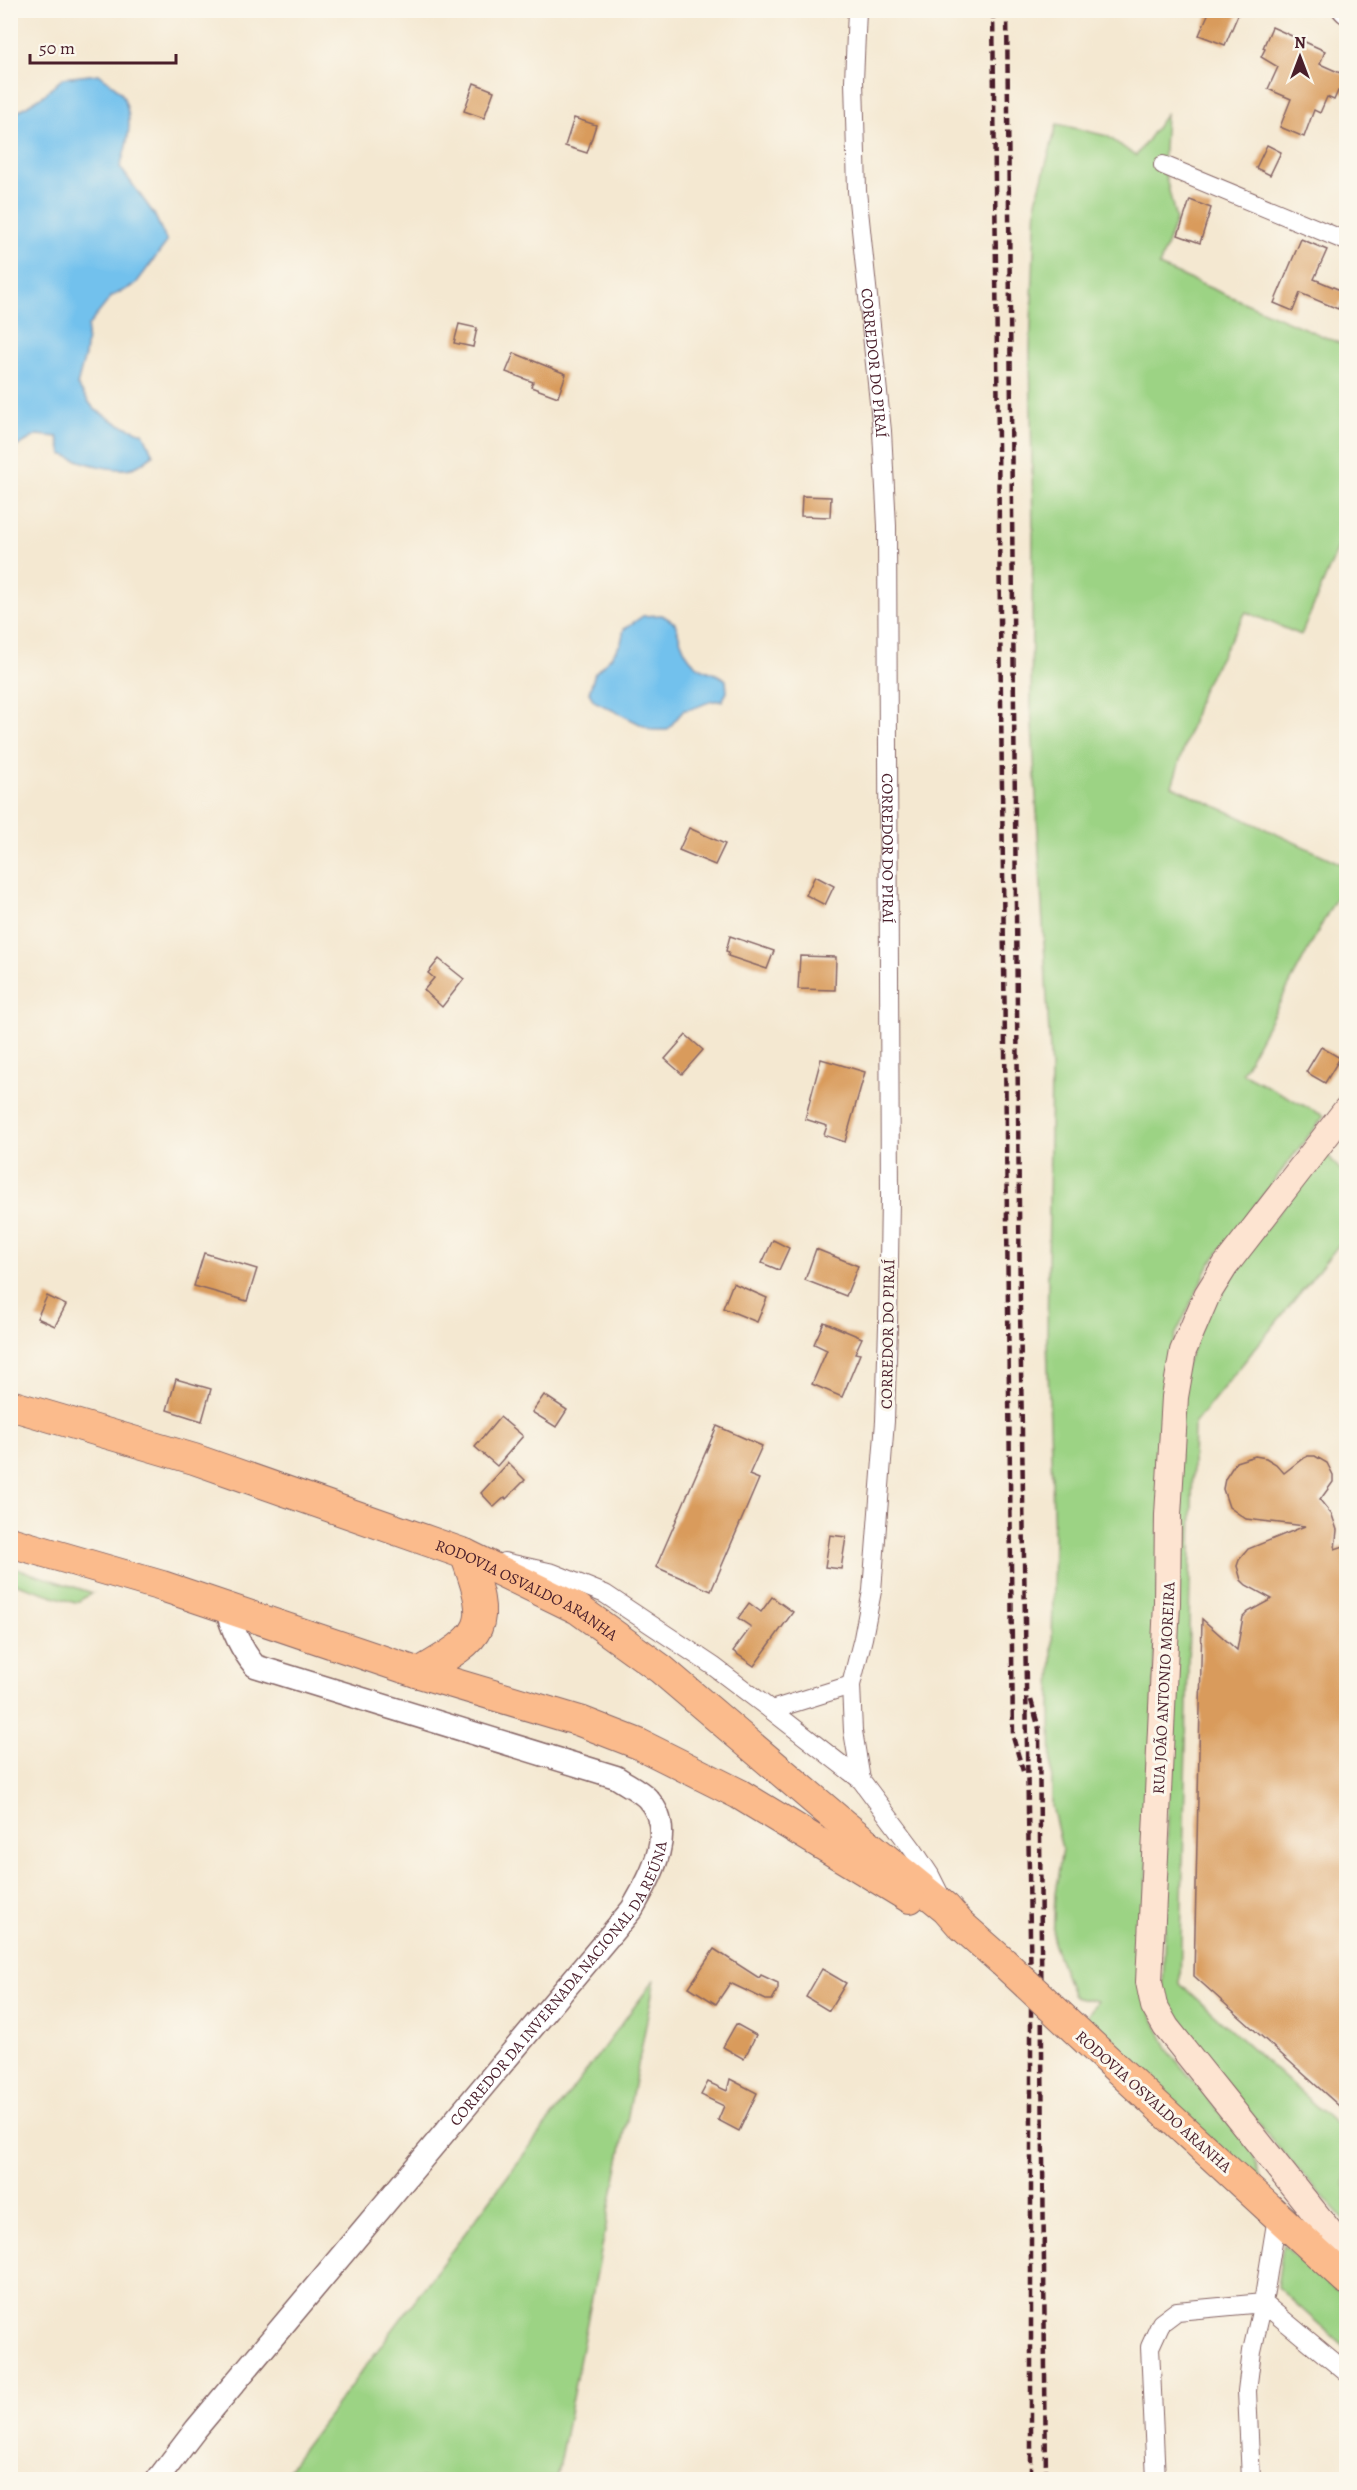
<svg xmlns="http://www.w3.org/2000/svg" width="1357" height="2490" font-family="Alegreya,serif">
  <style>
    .green { fill: #9cd384; stroke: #737958; stroke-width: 1.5 }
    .water { fill: #72c1ed; stroke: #5e708c; stroke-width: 1.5 }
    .building { fill: #d99b5c }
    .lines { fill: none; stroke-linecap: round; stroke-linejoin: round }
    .minor-casing { stroke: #866565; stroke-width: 20 }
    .tertiary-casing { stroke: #866565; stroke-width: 25 }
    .secondary-casing { stroke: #866565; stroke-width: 28 }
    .trunk-casing { stroke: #866565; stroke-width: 32 }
    .minor { stroke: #fff; stroke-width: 18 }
    .tertiary { stroke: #fff; stroke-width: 22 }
    .secondary { stroke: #fde4d1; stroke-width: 26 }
    .trunk { stroke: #fbbb8c; stroke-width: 30 }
    .rail { stroke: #4a1f2b; stroke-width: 4.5; stroke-dasharray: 9 4.5; stroke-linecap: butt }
    .trunk-bridge-casing { stroke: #866565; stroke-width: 32; stroke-linecap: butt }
    .trunk-bridge { stroke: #fbbb8c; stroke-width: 30 }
    .labels { text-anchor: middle; stroke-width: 6; stroke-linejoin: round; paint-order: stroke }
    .street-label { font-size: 16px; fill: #4a1f2b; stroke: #fbf7ec }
  </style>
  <rect width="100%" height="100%" fill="#fbf7ec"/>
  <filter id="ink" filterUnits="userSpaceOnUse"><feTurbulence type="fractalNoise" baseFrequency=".0167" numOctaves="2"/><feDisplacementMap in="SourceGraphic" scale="12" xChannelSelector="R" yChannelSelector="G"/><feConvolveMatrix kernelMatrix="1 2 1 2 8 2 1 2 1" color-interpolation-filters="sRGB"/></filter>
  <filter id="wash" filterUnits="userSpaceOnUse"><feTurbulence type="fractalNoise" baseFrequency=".008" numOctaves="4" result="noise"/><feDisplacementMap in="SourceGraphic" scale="24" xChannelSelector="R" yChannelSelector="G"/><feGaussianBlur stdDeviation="1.35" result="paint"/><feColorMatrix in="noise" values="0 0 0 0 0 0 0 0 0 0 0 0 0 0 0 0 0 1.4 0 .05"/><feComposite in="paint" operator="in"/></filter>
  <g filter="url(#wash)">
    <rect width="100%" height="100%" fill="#f4e8d1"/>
    <g class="green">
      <polygon points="1166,114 1163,165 1176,220 1159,266 1346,346 1346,529 1301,635 1246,612 1202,690 1172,786 1346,866 1346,879 1242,1073 1324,1116 1210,1264 1175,1336 1165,1390 1143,1996 1171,2054 1253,2152 1262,2185 1082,2024 1097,2001 1073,1996 1053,1943 1055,1894 1062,1849 1052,1806 1051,1701 1054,1540 1047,1339 1051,1071 1031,705 1033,531 1030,349 1036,201 1057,124 1107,136 1136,156"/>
      <polygon points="1326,1153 1346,1177 1346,1236 1194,1424 1180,1984 1346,2133 1346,2222 1272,2140 1172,2015 1163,1991 1180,1380 1217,1289"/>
      <polygon points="11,1567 93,1593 75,1603 11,1582"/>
      <polygon points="655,1979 556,2479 281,2479"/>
      <polygon points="1283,2245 1339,2293 1346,2303 1346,2348 1277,2287"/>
    </g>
    <g class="water">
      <path d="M99,74C106,80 116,86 121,93C135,116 128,143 120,167L154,214L167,242L135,285L112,296L88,326L85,355L77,385L94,409L119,424L143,433L153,455C148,458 143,463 137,466C119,475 80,462 62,454L58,437L37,435L11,450V116L44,95L63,78Z"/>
      <path d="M662,615L675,623C681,642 685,662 705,670C714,674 718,673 726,680L727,692L722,701C706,699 700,709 684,710L667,730H652L594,701L589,693L595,673L611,657L621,643L624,629L643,616Z"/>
    </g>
    <g id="blocks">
      <g class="building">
        <polygon points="1210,10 1240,10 1225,45 1199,35"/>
        <polygon points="1272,27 1325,51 1320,64 1347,76 1347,94 1338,91 1334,100 1327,97 1320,113 1314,110 1304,137 1280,127 1291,99 1268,89 1278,67 1261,57 1265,49 1263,48"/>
        <polygon points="474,83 494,91 484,118 464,111"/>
        <polygon points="574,118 596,125 587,153 565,146"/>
        <polygon points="1267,145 1281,152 1270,175 1256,168"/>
        <polygon points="1190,200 1211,208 1200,243 1178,235"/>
        <polygon points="1301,239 1327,250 1314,279 1345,292 1338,309 1300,293 1293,311 1274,303"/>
        <polygon points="459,324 477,328 473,347 454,343"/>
        <polygon points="514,353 566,374 558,397 531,387 533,382 506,372"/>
        <polygon points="802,496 831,497 830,517 801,516"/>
        <polygon points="689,828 725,844 715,865 679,850"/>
        <polygon points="815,876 834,886 825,905 806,895"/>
        <polygon points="730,936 774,951 767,969 728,956 729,952 726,951"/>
        <polygon points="800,956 836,957 835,990 798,989"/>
        <polygon points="439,959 464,979 442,1007 424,990 434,978 428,973"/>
        <polygon points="686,1035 703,1050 682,1074 665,1059"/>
        <polygon points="1321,1047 1340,1058 1325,1083 1306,1072"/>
        <polygon points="821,1059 865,1072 845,1142 824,1135 827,1126 805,1119"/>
        <polygon points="773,1240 789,1248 779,1270 762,1263"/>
        <polygon points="816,1249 858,1266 846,1296 805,1280"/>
        <polygon points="204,1253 257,1269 247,1301 194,1286"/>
        <polygon points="733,1283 767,1298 757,1322 723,1308"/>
        <polygon points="47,1296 66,1305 55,1326 37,1318"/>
        <polygon points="824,1322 862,1338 855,1353 860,1354 842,1397 812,1384 827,1350 814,1344"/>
        <polygon points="176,1379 211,1389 202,1421 167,1410"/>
        <polygon points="544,1395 567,1410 556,1427 532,1412"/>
        <polygon points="500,1417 523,1436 497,1466 475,1447"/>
        <polygon points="717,1426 762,1446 749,1475 759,1479 711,1591 656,1567"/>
        <polygon points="1255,1456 1266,1458 1276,1464 1284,1473 1302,1459 1308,1456 1315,1456 1327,1463 1333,1475 1333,1482 1320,1500 1332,1515 1337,1530 1335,1549 1347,1545 1347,2113 1194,1976 1202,1619 1237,1650 1243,1617 1248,1612 1272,1599 1246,1585 1241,1580 1237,1566 1239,1560 1248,1549 1305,1526 1246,1519 1229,1507 1223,1489 1225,1479 1236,1462"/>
        <polygon points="508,1463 525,1480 506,1499 505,1497 494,1507 481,1493"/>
        <polygon points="830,1535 846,1537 841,1569 825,1567"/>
        <polygon points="772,1597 793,1612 754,1666 733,1651 751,1627 738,1618 749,1603 761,1612"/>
        <polygon points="714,1949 759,1978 761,1975 778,1983 778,1989 772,2000 766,2000 730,1983 716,2004 689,1987"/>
        <polygon points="822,1969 846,1983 829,2011 806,1997"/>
        <polygon points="736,2024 756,2035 744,2059 723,2047"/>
        <polygon points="730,2079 757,2093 739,2131 718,2120 724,2106 701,2095 708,2082 727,2091"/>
      </g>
    </g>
  </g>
  <g filter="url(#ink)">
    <use href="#blocks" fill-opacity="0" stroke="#866565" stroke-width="1.5"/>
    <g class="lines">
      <g class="minor-casing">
        <g id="minor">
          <path id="s1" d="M857,10L854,81L857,191L882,431L887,526L890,1198L888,1326L885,1421L872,1591L863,1638L851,1685L853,1731L861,1780"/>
          <polyline points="1163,165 1346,241"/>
          <polyline points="504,1562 553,1573 605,1594 713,1666 771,1710 861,1780 914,1851 930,1875 942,1899"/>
          <polyline points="771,1710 851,1685"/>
          <polyline points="1277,2217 1263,2303 1346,2372"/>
          <polyline points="1156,2480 1150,2347 1161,2323 1177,2311 1263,2303 1252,2351 1247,2391 1251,2480"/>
        </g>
      </g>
      <g class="tertiary-casing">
        <g id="tertiary">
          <polyline points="1344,10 1346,12"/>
          <path id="s2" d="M157,2480L196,2429L632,1909C651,1876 678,1831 647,1798C639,1790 626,1784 616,1777L255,1666C240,1648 232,1630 226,1607"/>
        </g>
      </g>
      <g class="secondary-casing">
        <polyline id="secondary" points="1346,1110 1225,1266 1207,1295 1183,1351 1175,1397 1168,1515 1167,1603 1149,1982 1154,2006 1166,2027 1346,2252"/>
      </g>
      <g class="trunk-casing">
        <g id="trunk">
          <path id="s3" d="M10,1405L194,1459L465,1554L578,1609L661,1669L844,1825L946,1908L960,1924L1003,1962"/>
          <polyline points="10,1542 162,1586 419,1673 580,1721 639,1744 739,1794 910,1898"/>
          <path d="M419,1673C485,1634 493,1629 465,1554"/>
          <polyline points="1111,2063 1346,2279"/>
        </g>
      </g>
      <use href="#minor" class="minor"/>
      <use href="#tertiary" class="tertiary"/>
      <use href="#secondary" class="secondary"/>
      <use href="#trunk" class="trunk"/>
      <g class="rail">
        <polyline points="993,10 1013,1737 1023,1771"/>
        <polyline points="1007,10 1020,1307 1031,1998 1031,2480"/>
        <polyline points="1031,1700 1039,1729 1046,2480"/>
      </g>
      <g class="trunk-bridge-casing">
        <polyline id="trunk-bridge" points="1003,1962 1111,2063"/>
      </g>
      <use href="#trunk-bridge" class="trunk-bridge"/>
    </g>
  </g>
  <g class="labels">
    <g class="street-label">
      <text dy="6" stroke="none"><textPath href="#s1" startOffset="354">CORREDOR DO PIRAÍ</textPath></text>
      <text dy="6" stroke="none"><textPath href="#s1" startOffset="840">CORREDOR DO PIRAÍ</textPath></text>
      <text transform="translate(887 1334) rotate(-89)" y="6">CORREDOR DO PIRAÍ</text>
      <text dy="6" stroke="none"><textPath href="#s3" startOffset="550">RODOVIA OSVALDO ARANHA</textPath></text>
      <text transform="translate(1163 1688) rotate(-87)" y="6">RUA JOÃO ANTONIO MOREIRA</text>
      <text dy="6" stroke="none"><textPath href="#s2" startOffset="640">CORREDOR DA INVERNADA NACIONAL DA REÚNA</textPath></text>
      <text transform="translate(1154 2101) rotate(42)" y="6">RODOVIA OSVALDO ARANHA</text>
    </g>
  </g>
  <rect width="1357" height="2490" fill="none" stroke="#fbf7ec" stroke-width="36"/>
  <g transform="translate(1300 57)" stroke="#fbf7ec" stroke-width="4.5" paint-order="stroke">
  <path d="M0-4.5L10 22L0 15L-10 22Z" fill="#4a1f2b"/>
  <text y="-9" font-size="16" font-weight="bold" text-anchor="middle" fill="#4a1f2b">N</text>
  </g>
  <path d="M30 54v9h146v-9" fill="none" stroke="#4a1f2b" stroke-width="3"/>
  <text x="39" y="54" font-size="18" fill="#4a1f2b" stroke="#fbf7ec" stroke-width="4.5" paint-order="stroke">50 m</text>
</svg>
